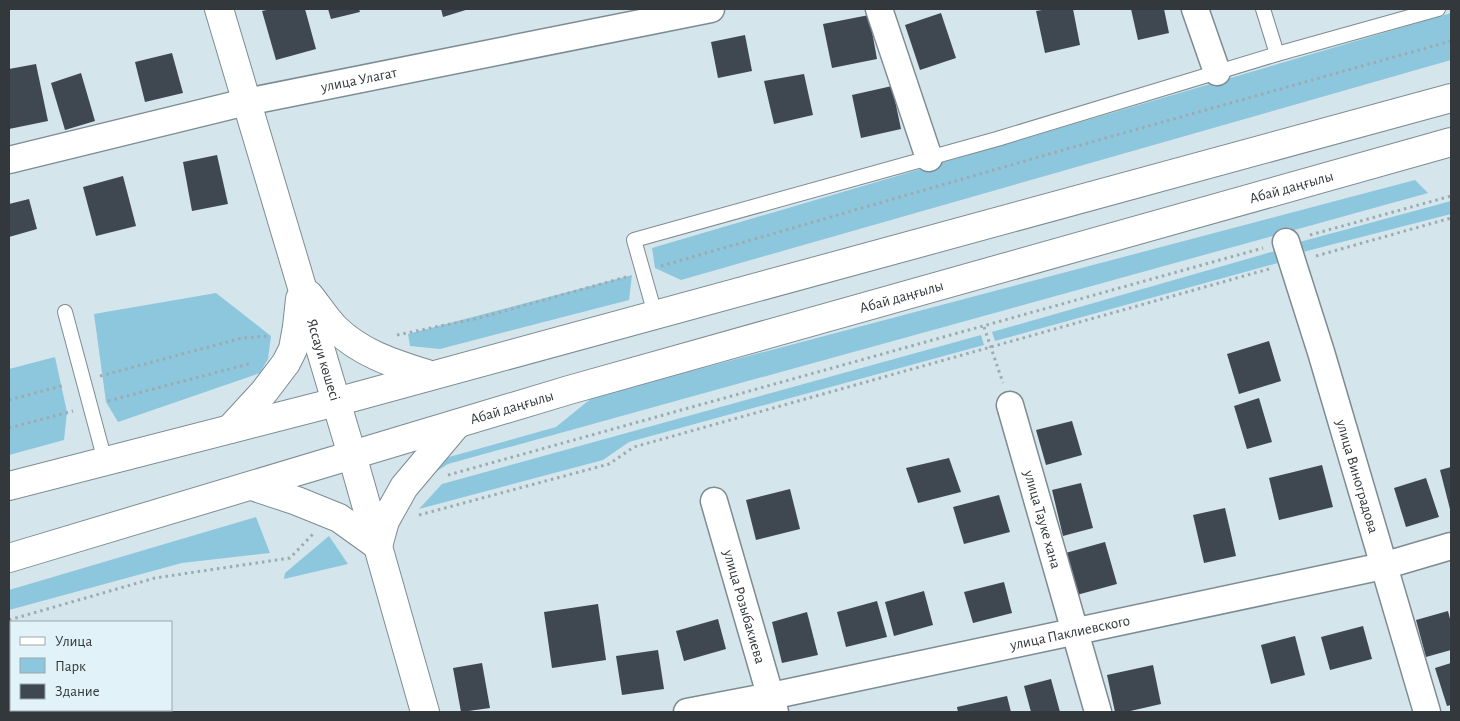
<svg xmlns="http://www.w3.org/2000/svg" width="1460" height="721" font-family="'Alegreya Sans',sans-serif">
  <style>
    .green { fill: #8dc7dd }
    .building { fill: #3f4751 }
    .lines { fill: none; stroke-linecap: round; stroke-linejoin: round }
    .service-casing { stroke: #7d8c92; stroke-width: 16 }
    .minor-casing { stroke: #7d8c92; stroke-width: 29 }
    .secondary-casing { stroke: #7d8c92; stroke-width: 30 }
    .path { stroke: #9eaab0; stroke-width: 3; stroke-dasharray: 2.5 4; stroke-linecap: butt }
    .service { stroke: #fff; stroke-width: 14 }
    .minor { stroke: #fff; stroke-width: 26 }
    .secondary { stroke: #fff; stroke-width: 28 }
    .labels { text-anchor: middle; stroke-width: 5; stroke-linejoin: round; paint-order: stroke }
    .street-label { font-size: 15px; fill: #32383b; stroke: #e2f2f9 }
  </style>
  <rect width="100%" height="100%" fill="#d5e5ec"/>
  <g class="green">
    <polygon points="1451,13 1451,60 681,280 655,268 652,248"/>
    <polygon points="1415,180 1428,193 448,464 432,474 449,457 556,427 593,397"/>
    <polygon points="1451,201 1451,214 1299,253 1296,243"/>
    <polygon points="1282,249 1285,261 995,341 992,332"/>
    <polygon points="632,275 629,300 440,349 410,346 408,334"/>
    <polygon points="216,293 271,336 268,359 260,373 118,422 106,402 94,314"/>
    <polygon points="981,335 984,345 629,442 603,460 419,509 442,484"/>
    <polygon points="55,357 67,412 64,440 9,455 9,369"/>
    <polygon points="256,517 270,553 182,563 9,610 9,590"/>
    <polygon points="329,536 348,564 284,579 285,573"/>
  </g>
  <g class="building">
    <polygon points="271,9 305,9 316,49 276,60 262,11"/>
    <polygon points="328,9 359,9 360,12 331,19"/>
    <polygon points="441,9 469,9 443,17"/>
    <polygon points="1048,9 1073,9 1080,45 1045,53 1036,11"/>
    <polygon points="1131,9 1164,9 1169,33 1138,40"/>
    <polygon points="941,13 956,58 920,70 905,25"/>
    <polygon points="869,15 877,59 832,68 823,24"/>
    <polygon points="745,35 752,71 718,78 711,42"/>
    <polygon points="172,53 183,93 145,102 135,62"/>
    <polygon points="36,64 48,121 9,129 9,69"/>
    <polygon points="81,73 95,121 65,130 51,83"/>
    <polygon points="804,74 813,115 774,124 764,81"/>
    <polygon points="892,86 901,129 861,138 852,95"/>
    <polygon points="217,155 228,204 192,211 183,162"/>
    <polygon points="123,176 136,226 96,236 83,187"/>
    <polygon points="29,199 37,229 9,237 9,204"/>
    <polygon points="1269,341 1281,381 1239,394 1227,354"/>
    <polygon points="1259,398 1272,442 1247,449 1234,406"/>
    <polygon points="1072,421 1082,455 1046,465 1036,430"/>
    <polygon points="949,458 961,492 918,503 906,468"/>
    <polygon points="1322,465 1333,507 1279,520 1269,478"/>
    <polygon points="1451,467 1451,513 1440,470"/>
    <polygon points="1426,478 1439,517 1406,527 1394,488"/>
    <polygon points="1081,483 1093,528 1063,536 1052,490"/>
    <polygon points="790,489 800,529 756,540 746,500"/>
    <polygon points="999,495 1010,532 964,544 953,507"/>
    <polygon points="1225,508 1236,556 1204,563 1193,515"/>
    <polygon points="1105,542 1117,584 1073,596 1062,554"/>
    <polygon points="1004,582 1012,613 973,623 964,592"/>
    <polygon points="924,591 933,625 894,636 885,602"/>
    <polygon points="877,601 887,637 846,647 837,612"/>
    <polygon points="598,604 606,660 552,668 544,612"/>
    <polygon points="1448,611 1451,623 1451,650 1426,657 1416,620"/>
    <polygon points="807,612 818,655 782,663 772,622"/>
    <polygon points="718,619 726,649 684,661 676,631"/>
    <polygon points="1363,626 1372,659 1330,670 1321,637"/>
    <polygon points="1295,636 1305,675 1271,684 1261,645"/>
    <polygon points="658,650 664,689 622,695 616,656"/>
    <polygon points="482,663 490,708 461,712 453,668"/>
    <polygon points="1451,663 1451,705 1447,706 1435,668"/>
    <polygon points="1153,665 1161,704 1126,712 1115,712 1107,675"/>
    <polygon points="1051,679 1060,712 1031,712 1024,686"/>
    <polygon points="1007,696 1011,712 958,712 957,707"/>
    <polygon points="11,703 11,710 29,710 30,712 9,712 9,704"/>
  </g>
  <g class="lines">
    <g class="service-casing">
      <g id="service">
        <polyline points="1263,9 1277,54"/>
        <polyline points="65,312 105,461"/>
        <polyline points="655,314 634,240 997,139 1277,54 1438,9"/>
      </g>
    </g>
    <g class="minor-casing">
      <g id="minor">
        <polyline points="879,9 929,158"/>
        <polyline points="1195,9 1217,72"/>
        <path id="s1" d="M9,160L246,102L711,9"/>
        <path id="s2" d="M1286,242L1321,352L1427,712"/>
        <path id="s3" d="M1010,405L1098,712"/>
        <path id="s4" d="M714,501L775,712"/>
        <path id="s5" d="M687,712L771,696L1383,566L1451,546"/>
      </g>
    </g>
    <g class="secondary-casing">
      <g id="secondary">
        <path id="s6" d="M219,9L352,455L425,712"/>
        <path d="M309,295C318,306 326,319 336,329C363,355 396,364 430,375"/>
        <polyline points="230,429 264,392 286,363 293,349 297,327 300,299"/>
        <polyline points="9,486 336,402 1451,98"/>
        <polyline points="252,486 297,501 339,518 378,546"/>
        <polyline points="378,546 385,521 404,487 457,424"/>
        <path id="s7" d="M9,558L569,390L1451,142"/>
      </g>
    </g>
    <g class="path">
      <polyline points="1310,235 1451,196"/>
      <polyline points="1316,256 1451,218"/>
      <polyline points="661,266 1056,152 1451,41"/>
      <polyline points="984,327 1003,383"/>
      <polyline points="397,335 479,318 626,277"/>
      <polyline points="100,376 242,338 269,336"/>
      <polyline points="9,400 65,385"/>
      <polyline points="108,401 252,363"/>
      <polyline points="9,428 73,411"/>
      <polyline points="448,475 1263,248"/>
      <polyline points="419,515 609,464 634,447 1269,269"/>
      <polyline points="9,620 155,578 290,558 313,534"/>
    </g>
    <use href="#service" class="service"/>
    <use href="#minor" class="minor"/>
    <use href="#secondary" class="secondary"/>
  </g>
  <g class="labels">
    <g class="street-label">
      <text dy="5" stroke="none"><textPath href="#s1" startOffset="359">улица Улагат</textPath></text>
      <text dy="5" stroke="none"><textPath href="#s7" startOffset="1335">Абай даңғылы</textPath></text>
      <text dy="5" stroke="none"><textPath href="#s7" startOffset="930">Абай даңғылы</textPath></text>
      <text dy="5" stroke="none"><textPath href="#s6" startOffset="366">Яссауи көшесі</textPath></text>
      <text dy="5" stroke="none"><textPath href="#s7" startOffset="525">Абай даңғылы</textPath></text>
      <text dy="5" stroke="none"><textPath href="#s2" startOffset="245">улица Виноградова</textPath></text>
      <text dy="5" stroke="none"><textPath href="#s3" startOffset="119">улица Тауке хана</textPath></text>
      <text dy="5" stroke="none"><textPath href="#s4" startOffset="110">улица Розыбакиева</textPath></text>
      <text dy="5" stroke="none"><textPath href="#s5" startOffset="391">улица Паклиевского</textPath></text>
    </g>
  </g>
  <rect width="1460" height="721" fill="none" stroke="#32383b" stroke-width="20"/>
  <rect x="10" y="621" width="162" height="90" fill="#e2f2f9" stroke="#9ca8ad"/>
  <rect x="20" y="637" width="25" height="8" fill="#ffffff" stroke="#9ca8ad"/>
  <text x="55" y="646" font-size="15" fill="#32383b">Улица</text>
  <rect x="20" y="658" width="25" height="15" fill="#8dc7dd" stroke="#9ca8ad"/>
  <text x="55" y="671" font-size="15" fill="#32383b">Парк</text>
  <rect x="20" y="684" width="25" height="15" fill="#3f4751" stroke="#9ca8ad"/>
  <text x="55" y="696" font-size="15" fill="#32383b">Здание</text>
</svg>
